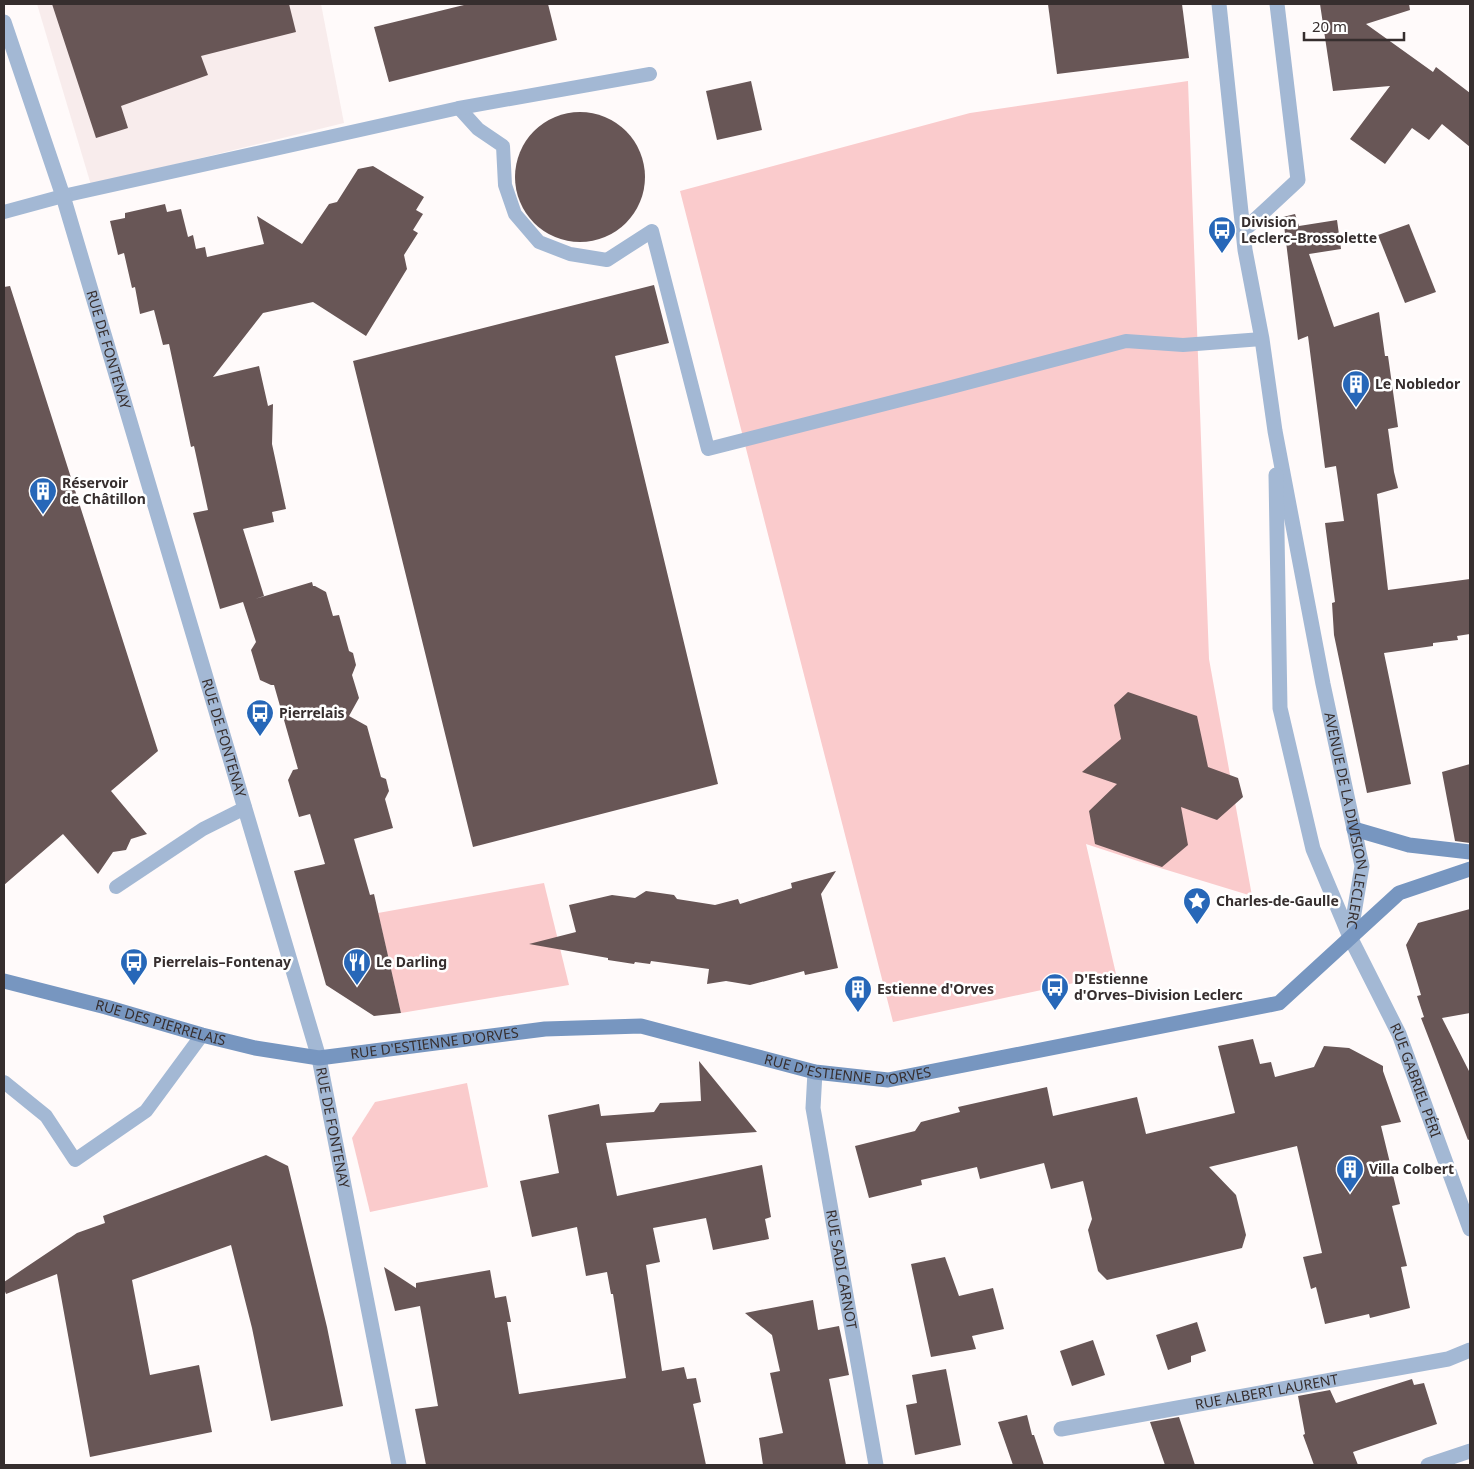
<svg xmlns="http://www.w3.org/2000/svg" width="1474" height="1469" font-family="'Noto Sans',sans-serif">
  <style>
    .built { fill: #f8ecec }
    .green { fill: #facbcc }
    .building { fill: #685656 }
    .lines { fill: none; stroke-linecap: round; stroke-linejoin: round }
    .service { stroke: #a3b8d4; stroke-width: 14 }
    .minor { stroke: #a3b8d4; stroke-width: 15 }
    .tertiary { stroke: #a3b8d4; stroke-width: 15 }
    .secondary { stroke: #7796c0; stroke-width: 15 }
    .labels { text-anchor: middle; stroke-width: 5; stroke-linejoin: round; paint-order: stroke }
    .poi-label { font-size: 14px; font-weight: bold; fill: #362e2e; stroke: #fff; text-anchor: start }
    .street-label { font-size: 14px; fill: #362e2e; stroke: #fff }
  </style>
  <rect width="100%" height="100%" fill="#fffafa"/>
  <polygon class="built" points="37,4 321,4 344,123 91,185"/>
  <g class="green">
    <polygon points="1188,81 1209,659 1252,896 1144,863 1086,844 1116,974 893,1022 680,191 970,113"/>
    <polygon points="544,883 569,985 401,1013 378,913"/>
    <polygon points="467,1083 488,1187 370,1212 352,1138 375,1102"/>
  </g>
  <g class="building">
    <polygon points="52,4 289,4 296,32 201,56 208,75 121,106 128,128 96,138"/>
    <polygon points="468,4 548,4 557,40 389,82 374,27"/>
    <polygon points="1048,4 1182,4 1189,58 1057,74"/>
    <polygon points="1320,4 1409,4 1410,10 1366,24 1433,72 1436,67 1470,93 1470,147 1442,124 1429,140 1412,128 1385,164 1350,139 1390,86 1333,91"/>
    <polygon points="751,81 762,130 717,140 706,91"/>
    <circle cx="580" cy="177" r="65"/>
    <polygon points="373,166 424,197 416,210 423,214 413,230 418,233 404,255 407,269 366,336 313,302 263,313 213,377 259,366 268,406 273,404 272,444 286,509 272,512 274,522 243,529 264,596 255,599 312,582 313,586 315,586 326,592 333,616 339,615 349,651 353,653 356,665 352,675 359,698 349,716 367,726 381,777 386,779 389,791 385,799 393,828 354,839 370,895 374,894 401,1013 374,1016 326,985 294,871 325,864 310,814 299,817 288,780 293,770 298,769 274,685 271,685 260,680 251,650 256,642 243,602 220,609 193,513 208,510 194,446 191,447 169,344 163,345 154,310 140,314 135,287 132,288 124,253 118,255 110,221 125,218 125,213 165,204 167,212 181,209 188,237 193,235 196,249 205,247 207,257 264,244 257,216 302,244 329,204 337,202 358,169"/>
    <polygon points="1295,214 1299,226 1337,220 1341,249 1309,254 1334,327 1379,312 1385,356 1388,356 1398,427 1388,429 1394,472 1398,488 1377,494 1388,590 1470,579 1470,634 1457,636 1458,640 1433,643 1433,646 1384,653 1411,784 1367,793 1334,635 1332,603 1335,602 1325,523 1344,521 1336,466 1325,468 1308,336 1298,340 1283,217"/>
    <polygon points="1409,224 1436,292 1405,303 1378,235"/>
    <polygon points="654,285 669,343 615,356 718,784 473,847 353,361"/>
    <polygon points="10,286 158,751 111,791 147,834 131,839 126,850 113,852 98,874 63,834 4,885 4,287"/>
    <polygon points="1128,692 1197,716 1208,767 1238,778 1243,797 1217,820 1181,807 1188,845 1162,867 1095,844 1089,811 1117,784 1082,772 1121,739 1114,705"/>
    <polygon points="1470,764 1470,843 1455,841 1442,772"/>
    <polygon points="836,871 821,894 838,968 805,975 804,971 750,985 726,981 707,984 709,969 651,961 650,964 635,962 634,964 608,960 608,958 529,944 576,932 569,905 612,895 635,898 646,891 674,895 677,899 715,905 738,899 740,904 792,888 791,883"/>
    <polygon points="1470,909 1470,1013 1442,1018 1470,1073 1470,1139 1468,1140 1421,1018 1424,1017 1417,996 1421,995 1406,945 1418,923"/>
    <polygon points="1253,1039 1260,1064 1271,1062 1275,1077 1314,1067 1324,1046 1349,1048 1383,1066 1383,1071 1401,1122 1381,1126 1400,1204 1392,1206 1407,1266 1401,1267 1410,1308 1370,1318 1369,1314 1325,1324 1316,1287 1311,1289 1303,1257 1322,1253 1297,1146 1209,1167 1236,1195 1246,1235 1242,1248 1107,1280 1098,1271 1088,1230 1092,1219 1083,1181 1051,1189 1044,1163 980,1179 977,1167 921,1180 922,1185 869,1198 855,1146 915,1131 921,1122 960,1112 958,1107 1047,1087 1053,1116 1137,1097 1146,1134 1235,1113 1218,1046"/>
    <polygon points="699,1061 757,1132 606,1143 617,1196 762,1165 771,1217 765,1219 769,1239 713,1250 706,1218 653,1228 660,1262 646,1265 662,1371 684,1367 687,1379 696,1378 701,1402 693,1404 706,1465 426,1465 415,1409 438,1406 420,1306 395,1311 384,1267 416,1288 416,1283 490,1270 495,1298 506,1296 511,1322 507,1322 519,1394 626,1378 613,1294 611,1294 607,1272 586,1276 577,1227 532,1237 520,1181 559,1173 548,1115 599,1104 601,1116 654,1112 660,1103 701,1101"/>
    <polygon points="266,1155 288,1166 327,1327 343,1406 271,1421 252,1328 231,1245 132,1280 150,1375 199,1365 212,1432 90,1457 57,1274 6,1294 4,1289 4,1282 77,1233 105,1223 103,1216"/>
    <polygon points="945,1257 959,1296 993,1288 1004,1329 972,1336 976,1349 931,1357 911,1264"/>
    <polygon points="813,1300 818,1330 839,1326 843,1345 849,1375 829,1379 846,1465 763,1465 759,1438 783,1433 770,1373 780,1371 772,1335 745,1313"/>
    <polygon points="1197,1322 1206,1351 1191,1356 1191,1362 1168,1370 1156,1335"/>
    <polygon points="1093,1340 1105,1375 1072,1386 1060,1351"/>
    <polygon points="946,1369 961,1445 915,1455 906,1405 917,1403 912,1375"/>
    <polygon points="1412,1379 1414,1385 1424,1383 1437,1424 1353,1452 1358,1465 1314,1465 1303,1435 1305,1434 1298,1396 1330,1390 1336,1403"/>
    <polygon points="1027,1415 1032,1435 1034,1435 1044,1465 1013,1465 998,1422"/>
    <polygon points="1179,1417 1195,1465 1165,1465 1150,1422"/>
  </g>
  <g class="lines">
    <g class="service">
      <polyline points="459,108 478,129 503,146 505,185 515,214 539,242 570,254 607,260 652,231 708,449 944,389 1126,341 1183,345 1262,339"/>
      <polyline points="4,212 63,196 459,108 650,74"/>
      <polyline points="116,887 203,829 245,808"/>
      <polyline points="4,1082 46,1116 75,1160 146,1111 202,1035"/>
    </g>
    <g class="minor">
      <polyline points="1243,231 1298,180 1277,4"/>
      <path id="s1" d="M319,1058L399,1465"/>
      <path id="s2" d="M815,1072L813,1108L876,1465"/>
      <path id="s3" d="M1061,1429L1448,1359L1470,1350"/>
      <polyline points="1428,1465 1470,1451"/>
    </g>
    <g class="tertiary">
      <path id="s4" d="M1219,4L1245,250L1262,339L1275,431L1323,684L1362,866L1350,937"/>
      <path id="s5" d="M4,22L63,196L319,1058"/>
      <path id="s6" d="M1276,475L1280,708L1313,849L1350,937L1399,1034L1470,1229"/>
    </g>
    <g class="secondary">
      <polyline points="1354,829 1409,845 1470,852"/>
      <path id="s7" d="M4,981L106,1007L202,1035L255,1048L319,1058L545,1029L641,1026L815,1072L888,1080L1279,1003L1399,893L1470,869"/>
    </g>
  </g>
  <defs>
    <g id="bus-pin" transform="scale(1.4375)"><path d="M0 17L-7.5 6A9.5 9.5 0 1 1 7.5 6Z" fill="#2767b8" stroke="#fff"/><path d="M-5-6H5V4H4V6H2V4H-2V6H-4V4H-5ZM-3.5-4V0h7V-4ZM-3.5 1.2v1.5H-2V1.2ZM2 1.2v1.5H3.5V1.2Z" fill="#fff"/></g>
    <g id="building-pin" transform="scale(1.4375)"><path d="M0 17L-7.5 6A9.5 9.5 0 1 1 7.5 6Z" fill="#2767b8" stroke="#fff"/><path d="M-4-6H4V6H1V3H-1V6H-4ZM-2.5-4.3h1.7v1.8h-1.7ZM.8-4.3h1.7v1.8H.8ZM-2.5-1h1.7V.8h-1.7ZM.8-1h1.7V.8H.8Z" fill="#fff"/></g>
    <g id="sight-pin" transform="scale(1.4375)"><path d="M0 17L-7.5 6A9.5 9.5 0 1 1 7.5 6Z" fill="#2767b8" stroke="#fff"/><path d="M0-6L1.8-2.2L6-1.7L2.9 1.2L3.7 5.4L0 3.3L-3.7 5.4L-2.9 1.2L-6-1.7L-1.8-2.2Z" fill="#fff"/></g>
    <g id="restaurant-pin" transform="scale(1.4375)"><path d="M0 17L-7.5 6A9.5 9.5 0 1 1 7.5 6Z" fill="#2767b8" stroke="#fff"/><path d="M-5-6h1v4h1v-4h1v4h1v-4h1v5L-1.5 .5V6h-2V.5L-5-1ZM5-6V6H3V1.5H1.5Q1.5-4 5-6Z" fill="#fff"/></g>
  </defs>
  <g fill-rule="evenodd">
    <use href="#bus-pin" x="1222" y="230"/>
    <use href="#building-pin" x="1356" y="384"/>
    <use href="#building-pin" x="43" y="491"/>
    <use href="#bus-pin" x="260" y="713"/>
    <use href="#sight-pin" x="1197" y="901"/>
    <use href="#bus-pin" x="134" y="962"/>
    <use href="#restaurant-pin" x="357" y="962"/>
    <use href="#bus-pin" x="1055" y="987"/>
    <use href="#building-pin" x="858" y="989"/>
    <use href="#building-pin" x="1350" y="1169"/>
  </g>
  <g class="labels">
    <g class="poi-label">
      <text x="1241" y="227">Division<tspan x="1241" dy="16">Leclerc–Brossolette</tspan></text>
      <text x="1375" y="389">Le Nobledor</text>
      <text x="62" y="488">Réservoir<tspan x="62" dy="16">de Châtillon</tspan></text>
      <text x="279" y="718">Pierrelais</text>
      <text x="1216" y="906">Charles-de-Gaulle</text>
      <text x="153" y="967">Pierrelais–Fontenay</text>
      <text x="376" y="967">Le Darling</text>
      <text x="1074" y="984">D'Estienne<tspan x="1074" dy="16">d'Orves–Division Leclerc</tspan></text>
      <text x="877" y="994">Estienne d'Orves</text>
      <text x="1369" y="1174">Villa Colbert</text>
    </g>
    <g class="street-label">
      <text dy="5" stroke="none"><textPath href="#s5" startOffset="344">RUE DE FONTENAY</textPath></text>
      <text dy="5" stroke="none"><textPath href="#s5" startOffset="749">RUE DE FONTENAY</textPath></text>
      <text dy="5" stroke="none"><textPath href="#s4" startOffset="828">AVENUE DE LA DIVISION LECLERC</textPath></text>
      <text dy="5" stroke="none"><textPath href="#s7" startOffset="162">RUE DES PIERRELAIS</textPath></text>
      <text dy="5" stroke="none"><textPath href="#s7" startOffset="441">RUE D'ESTIENNE D'ORVES</textPath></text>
      <text dy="5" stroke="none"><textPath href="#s7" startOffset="861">RUE D'ESTIENNE D'ORVES</textPath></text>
      <text dy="5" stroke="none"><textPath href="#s6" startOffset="631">RUE GABRIEL PÉRI</textPath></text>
      <text dy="5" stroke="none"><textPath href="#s1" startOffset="71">RUE DE FONTENAY</textPath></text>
      <text dy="5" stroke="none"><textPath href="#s2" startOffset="200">RUE SADI CARNOT</textPath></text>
      <text dy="5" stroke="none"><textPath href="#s3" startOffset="209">RUE ALBERT LAURENT</textPath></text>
    </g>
  </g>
  <rect width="1474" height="1469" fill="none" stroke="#362e2e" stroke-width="10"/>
  <path d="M1304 32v8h100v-8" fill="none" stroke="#362e2e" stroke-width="2.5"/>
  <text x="1312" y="32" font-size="15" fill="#362e2e" stroke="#ffffff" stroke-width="4" paint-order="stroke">20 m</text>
</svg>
